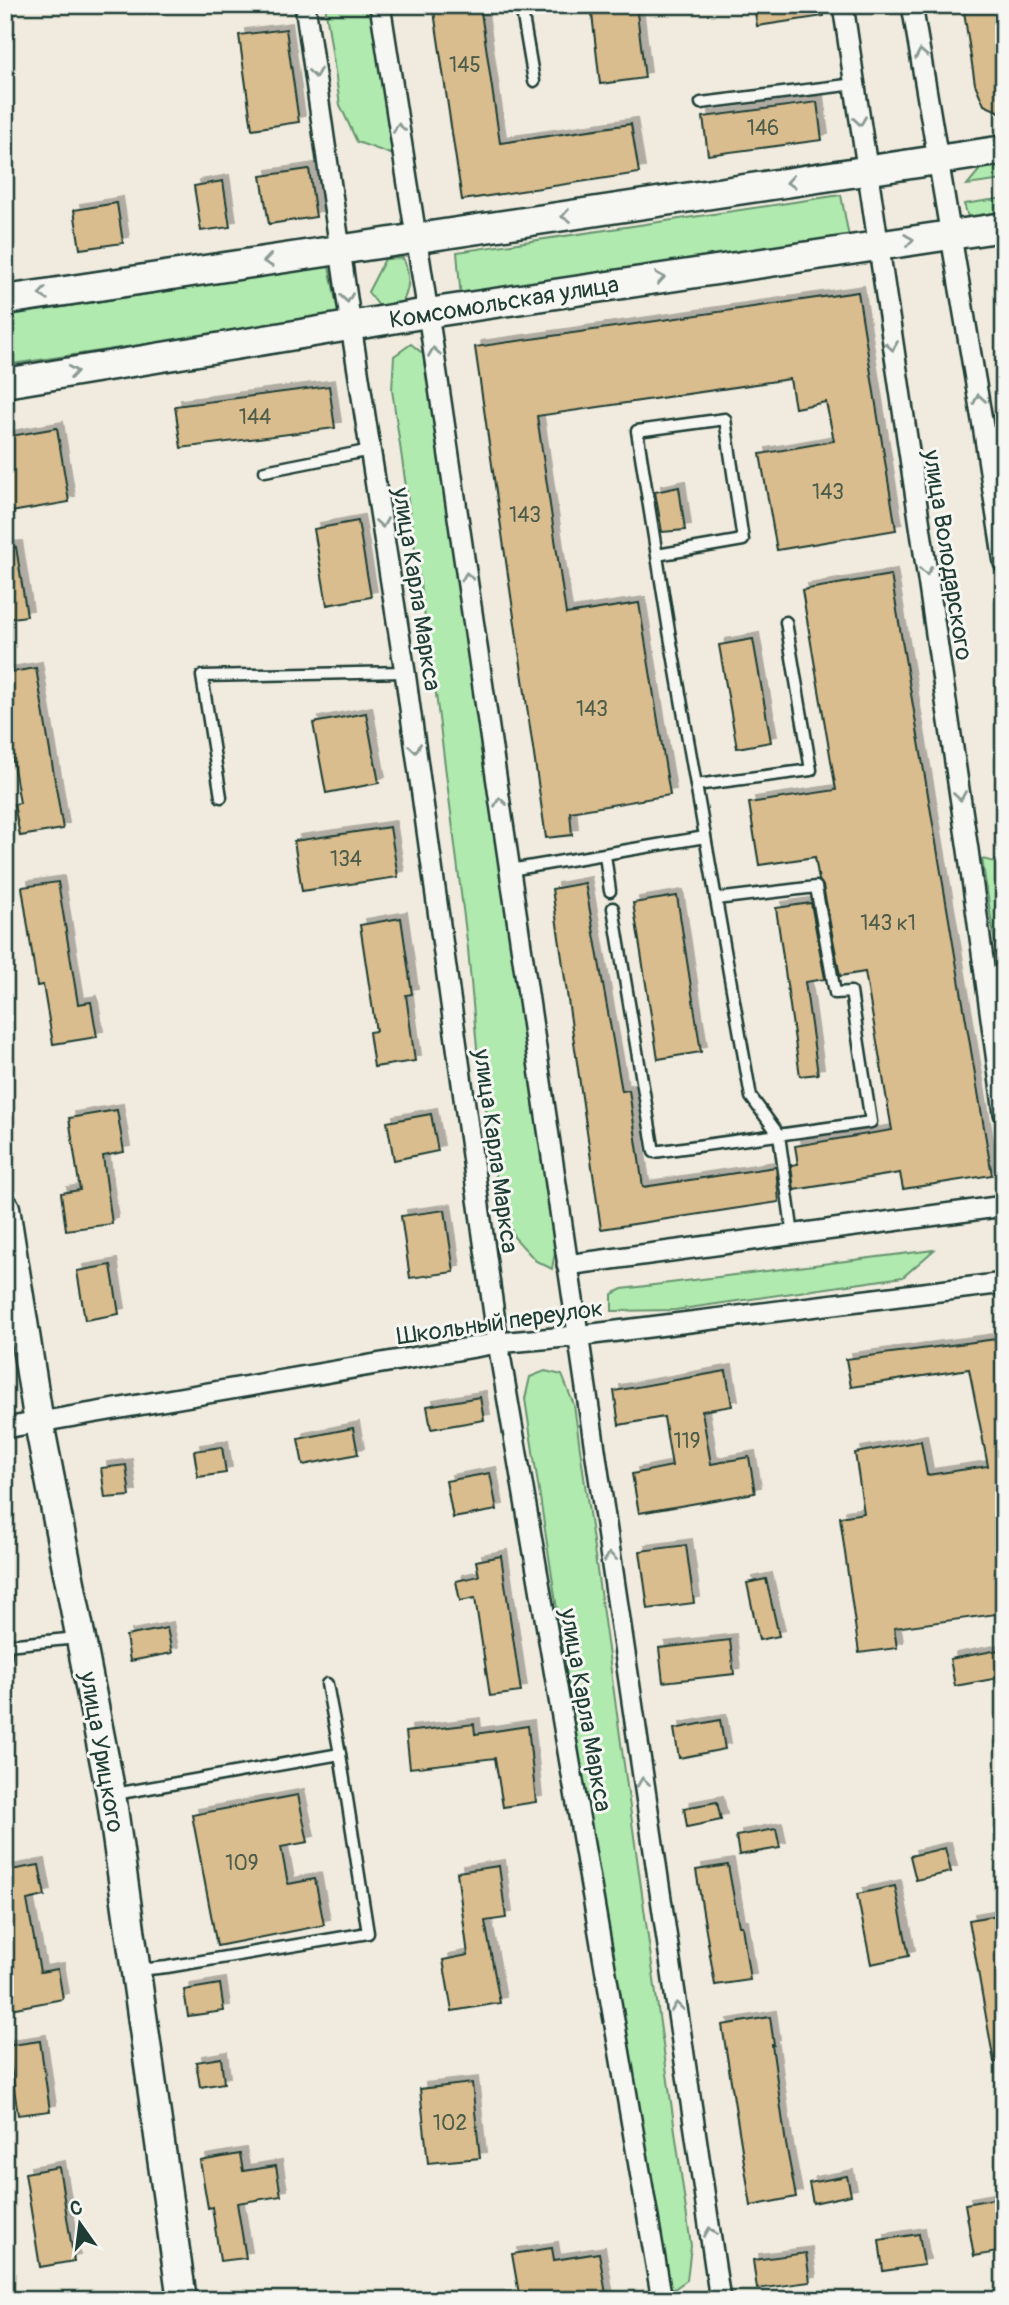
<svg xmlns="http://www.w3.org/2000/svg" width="1009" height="2305" font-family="Pangolin,sans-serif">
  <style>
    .green { fill: #b0eaae; stroke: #689471; stroke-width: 2 }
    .building { fill: #dabd8e; stroke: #1f3d34; stroke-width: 2; filter: url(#shadow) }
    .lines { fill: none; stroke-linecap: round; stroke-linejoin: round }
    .lane-casing { stroke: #1f3d34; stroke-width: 15 }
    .street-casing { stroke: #1f3d34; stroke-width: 24 }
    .secondary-casing { stroke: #1f3d34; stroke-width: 33 }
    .lane { stroke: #f6f6f2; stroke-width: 10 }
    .street { stroke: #f6f6f2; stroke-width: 19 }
    .secondary { stroke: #f6f6f2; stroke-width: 28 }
    .oneway { stroke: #8a9a93 }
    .labels { text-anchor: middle; stroke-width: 6; stroke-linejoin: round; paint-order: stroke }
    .number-label { font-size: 21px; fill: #4e5d4a }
    .street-label { font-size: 24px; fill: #1f3d34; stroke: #f6f6f2 }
  </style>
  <defs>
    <filter id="shadow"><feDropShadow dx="6" dy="-6" stdDeviation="0" flood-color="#0004"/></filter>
  </defs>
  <rect width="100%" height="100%" fill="#f0ebde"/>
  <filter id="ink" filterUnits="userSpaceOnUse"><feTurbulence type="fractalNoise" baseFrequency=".0143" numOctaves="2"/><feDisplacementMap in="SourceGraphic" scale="14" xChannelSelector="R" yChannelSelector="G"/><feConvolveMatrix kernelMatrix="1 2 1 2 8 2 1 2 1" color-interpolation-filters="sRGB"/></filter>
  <g filter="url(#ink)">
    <g class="green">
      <polygon points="325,5 374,5 399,157 357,142 340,105"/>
      <polygon points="1004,155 1004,180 967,185 990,157"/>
      <polygon points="841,195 849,237 461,299 457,252"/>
      <polygon points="1004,198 1004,215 969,220 964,204"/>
      <path d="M403,258C411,276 410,290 400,307H380L368,292L385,259Z"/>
      <polygon points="329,266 339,316 5,365 5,316"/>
      <polygon points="411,344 431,360 556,1246 552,1269 536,1261 514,1237 500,1203 477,1048 468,949 436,694 392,390 394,356"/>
      <polygon points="982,859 1004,864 1004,1002"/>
      <polygon points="934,1250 903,1277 675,1310 612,1311 612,1294 622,1289"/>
      <polygon points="545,1371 562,1375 574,1405 691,2246 687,2280 674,2289 665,2283 655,2252 525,1399 530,1377"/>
    </g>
    <g class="building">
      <polygon points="433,5 480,5 500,143 631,124 639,173 462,200"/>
      <polygon points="591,5 636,5 645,78 600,84"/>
      <polygon points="754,5 823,5 824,16 757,26"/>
      <polygon points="963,5 1004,5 1004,114 984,105 975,84"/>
      <polygon points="286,29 299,122 252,129 239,35"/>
      <polygon points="817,102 822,140 708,155 703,117"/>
      <polygon points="309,169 316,217 269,224 261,176"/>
      <polygon points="223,181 230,227 201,231 194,186"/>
      <polygon points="117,203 123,243 80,249 74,210"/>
      <polygon points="858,292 896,530 777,550 760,454 834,441 826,402 795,408 790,379 537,416 566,614 639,603 670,795 570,812 572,835 546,838 475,347"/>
      <polygon points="329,386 335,428 181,448 175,406"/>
      <polygon points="57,428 69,502 5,513 5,437"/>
      <polygon points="679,487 685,530 662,532 655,492"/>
      <polygon points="358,521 371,597 327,605 314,529"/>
      <polygon points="16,547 27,616 5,619 5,548"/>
      <polygon points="891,575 992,1175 903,1189 900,1173 794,1190 791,1165 798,1164 795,1146 892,1130 865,972 840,976 823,886 819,880 815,857 759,865 749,803 836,790 802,590"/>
      <polygon points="753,639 771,742 737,748 719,645"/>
      <polygon points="36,668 63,829 20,836 14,804 20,803 5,715 5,673"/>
      <polygon points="366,713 379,783 326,793 313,723"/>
      <polygon points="390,827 398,877 302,891 294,841"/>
      <polygon points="58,882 78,1004 91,1002 97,1037 53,1044 43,985 37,986 22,887"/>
      <polygon points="585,883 622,1091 629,1090 643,1187 776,1167 779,1202 601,1229 552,889"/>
      <polygon points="677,896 701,1052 658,1059 633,903"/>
      <polygon points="811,903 825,979 805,982 818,1074 800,1076 776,908"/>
      <polygon points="401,918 412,994 406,995 415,1061 374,1067 369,1032 376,1031 360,925"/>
      <polygon points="117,1110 124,1152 103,1156 112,1224 66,1230 61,1193 80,1190 69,1118"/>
      <polygon points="431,1114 438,1151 394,1160 387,1122"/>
      <polygon points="445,1210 454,1272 410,1278 401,1216"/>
      <polygon points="111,1265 119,1314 85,1320 77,1271"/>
      <polygon points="1004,1338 1004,1613 894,1628 897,1648 859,1653 840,1517 864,1513 855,1453 921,1441 927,1475 988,1466 969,1369 851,1387 846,1359"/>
      <polygon points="726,1371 732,1406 702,1411 711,1464 749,1457 755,1493 639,1513 632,1474 672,1466 664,1417 619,1425 614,1391"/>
      <polygon points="480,1397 484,1420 431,1429 427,1406"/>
      <polygon points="353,1428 358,1454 303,1465 298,1439"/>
      <polygon points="222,1447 226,1473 198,1477 194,1451"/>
      <polygon points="126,1465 130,1496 105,1498 101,1468"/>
      <polygon points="490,1473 497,1510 453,1518 446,1481"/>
      <polygon points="686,1545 694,1603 648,1609 640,1551"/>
      <polygon points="501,1556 521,1692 490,1696 475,1598 460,1601 456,1581 479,1576 476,1561"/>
      <polygon points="766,1579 779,1636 759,1640 747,1583"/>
      <polygon points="167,1628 172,1653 130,1661 126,1636"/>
      <polygon points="730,1640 734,1674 663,1682 659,1648"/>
      <polygon points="1004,1649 1004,1677 955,1686 950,1659"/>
      <polygon points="720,1720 725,1749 679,1758 674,1729"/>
      <polygon points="474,1724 475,1734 528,1726 536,1802 503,1807 495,1758 410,1768 406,1732"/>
      <polygon points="298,1795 308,1842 281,1847 288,1884 315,1879 324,1925 217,1946 192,1815"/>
      <polygon points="717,1802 721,1820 687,1827 684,1808"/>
      <polygon points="776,1829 780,1848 739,1855 736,1836"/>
      <polygon points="945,1848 951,1872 916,1880 910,1856"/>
      <polygon points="39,1865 45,1896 27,1900 40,1972 58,1969 63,1999 5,2010 5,1871"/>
      <polygon points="728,1865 739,1926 742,1926 750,1980 715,1985 696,1870"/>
      <polygon points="499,1866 506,1918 485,1921 500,2003 452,2011 443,1960 468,1955 457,1872"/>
      <polygon points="895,1886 909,1956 871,1964 857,1894"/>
      <polygon points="1004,1914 1004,2061 994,2062 969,1920"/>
      <polygon points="220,1984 224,2011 188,2016 184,1990"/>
      <polygon points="770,2017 774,2045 772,2045 786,2144 796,2197 751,2206 722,2025"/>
      <polygon points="40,2041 50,2111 18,2115 10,2061 5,2061 5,2046"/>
      <polygon points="221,2058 224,2083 200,2087 196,2062"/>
      <polygon points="472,2083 480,2158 428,2163 420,2089"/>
      <polygon points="240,2154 243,2171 276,2166 281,2196 237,2203 246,2258 220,2261 212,2207 208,2208 200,2161"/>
      <polygon points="59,2167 74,2261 40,2267 25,2173"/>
      <polygon points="847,2176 851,2195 813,2203 809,2183"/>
      <polygon points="1004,2197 1004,2251 974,2256 965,2204"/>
      <polygon points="919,2234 924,2265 883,2271 879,2240"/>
      <polygon points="552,2248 554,2260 599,2253 607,2300 520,2300 512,2254"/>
      <polygon points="806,2253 810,2282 757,2289 753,2260"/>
    </g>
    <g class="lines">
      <g class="lane-casing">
        <g id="lane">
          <polyline points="521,5 534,81"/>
          <polyline points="701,103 855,84"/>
          <polyline points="984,432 1004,432"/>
          <polyline points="265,471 371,450"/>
          <polyline points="657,555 743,540 725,419 637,431 669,631 716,899"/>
          <polyline points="696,785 811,770 786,622"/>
          <polyline points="221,797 202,676 405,672"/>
          <polyline points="605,855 610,891"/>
          <polyline points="510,870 705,837"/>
          <polyline points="613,908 654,1152 871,1122 851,992 835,993 816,887 716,899 751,1097 779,1135 793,1235"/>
          <polyline points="5,1659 7,1645 77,1638"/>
          <polyline points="327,1684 340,1754"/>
          <polyline points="115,1794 340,1754 368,1933 167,1967 139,1970"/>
        </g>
      </g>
      <g class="street-casing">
        <g id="street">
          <polyline points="305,5 351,326 405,672 498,1343 662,2300"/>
          <polyline points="380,5 428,313 720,2300"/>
          <polyline points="843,5 968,850 1004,1113"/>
          <polyline points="912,5 984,432 1004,563"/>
          <polyline points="567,1265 1004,1206"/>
          <polyline points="5,1428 498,1343 577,1336 1004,1283"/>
        </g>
      </g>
      <g class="secondary-casing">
        <g id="secondary">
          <polyline points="5,300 1004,150"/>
          <polyline points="5,383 428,313 1004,227"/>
          <polyline points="5,1208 39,1423 111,1794 182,2300"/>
        </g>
      </g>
      <use href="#lane" class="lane"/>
      <use href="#street" class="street"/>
      <use href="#secondary" class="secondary"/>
    </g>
    <defs><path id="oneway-chevron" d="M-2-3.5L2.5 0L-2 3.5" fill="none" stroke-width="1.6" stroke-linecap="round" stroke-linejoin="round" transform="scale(1.75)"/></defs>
    <g class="oneway">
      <use href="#oneway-chevron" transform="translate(921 54) rotate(-100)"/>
      <use href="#oneway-chevron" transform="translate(315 73) rotate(82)"/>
      <use href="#oneway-chevron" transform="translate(860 121) rotate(82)"/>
      <use href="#oneway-chevron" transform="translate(399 128) rotate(-99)"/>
      <use href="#oneway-chevron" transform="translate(791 182) rotate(171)"/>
      <use href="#oneway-chevron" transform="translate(566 216) rotate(171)"/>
      <use href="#oneway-chevron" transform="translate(909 240) rotate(-8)"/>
      <use href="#oneway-chevron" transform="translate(268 261) rotate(172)"/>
      <use href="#oneway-chevron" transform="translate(660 278) rotate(-9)"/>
      <use href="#oneway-chevron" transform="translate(43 294) rotate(172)"/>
      <use href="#oneway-chevron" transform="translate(347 298) rotate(82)"/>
      <use href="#oneway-chevron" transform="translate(892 346) rotate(81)"/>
      <use href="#oneway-chevron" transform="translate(434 352) rotate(-98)"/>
      <use href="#oneway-chevron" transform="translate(73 372) rotate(-9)"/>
      <use href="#oneway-chevron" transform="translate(979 399) rotate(-100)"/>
      <use href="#oneway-chevron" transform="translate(382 523) rotate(81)"/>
      <use href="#oneway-chevron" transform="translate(926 571) rotate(81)"/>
      <use href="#oneway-chevron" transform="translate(467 577) rotate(-98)"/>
      <use href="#oneway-chevron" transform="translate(415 748) rotate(82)"/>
      <use href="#oneway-chevron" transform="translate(960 796) rotate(81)"/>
      <use href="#oneway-chevron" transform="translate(500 802) rotate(-98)"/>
      <use href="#oneway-chevron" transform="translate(610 1557) rotate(-98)"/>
      <use href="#oneway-chevron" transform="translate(643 1782) rotate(-98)"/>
      <use href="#oneway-chevron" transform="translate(677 2007) rotate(-98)"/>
      <use href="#oneway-chevron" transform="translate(710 2232) rotate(-98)"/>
    </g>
  </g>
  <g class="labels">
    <g class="number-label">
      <text x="465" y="72">145</text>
      <text x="763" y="135">146</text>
      <text x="255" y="424">144</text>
      <text x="828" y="499">143</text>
      <text x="525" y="522">143</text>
      <text x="592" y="716">143</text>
      <text x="346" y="866">134</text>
      <text x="888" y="930">143 к1</text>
      <text x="687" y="1448">119</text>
      <text x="242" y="1870">109</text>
      <text x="450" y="2130">102</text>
    </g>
    <g class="street-label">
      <text transform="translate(504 302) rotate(-9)" y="8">Комсомольская улица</text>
      <text transform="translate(948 555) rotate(81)" y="8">улица Володарского</text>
      <text transform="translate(417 589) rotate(81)" y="8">улица Карла Маркса</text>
      <text transform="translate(496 1151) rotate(82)" y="8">улица Карла Маркса</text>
      <text transform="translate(500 1322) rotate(-8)" y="8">Школьный переулок</text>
      <text transform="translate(586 1710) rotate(80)" y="8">улица Карла Маркса</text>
      <text transform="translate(102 1752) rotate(80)" y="8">улица Урицкого</text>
    </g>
  </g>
  <rect width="1009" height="2305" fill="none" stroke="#f6f6f2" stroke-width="28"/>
  <rect x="14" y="14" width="981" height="2277" fill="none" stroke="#1f3d34" stroke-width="2.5" filter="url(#ink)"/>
  <g transform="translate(80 2224) rotate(346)" stroke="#f6f6f2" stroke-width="5" paint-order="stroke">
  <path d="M0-5L12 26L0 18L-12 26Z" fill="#1f3d34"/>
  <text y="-10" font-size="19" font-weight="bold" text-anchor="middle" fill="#1f3d34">С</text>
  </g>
</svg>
